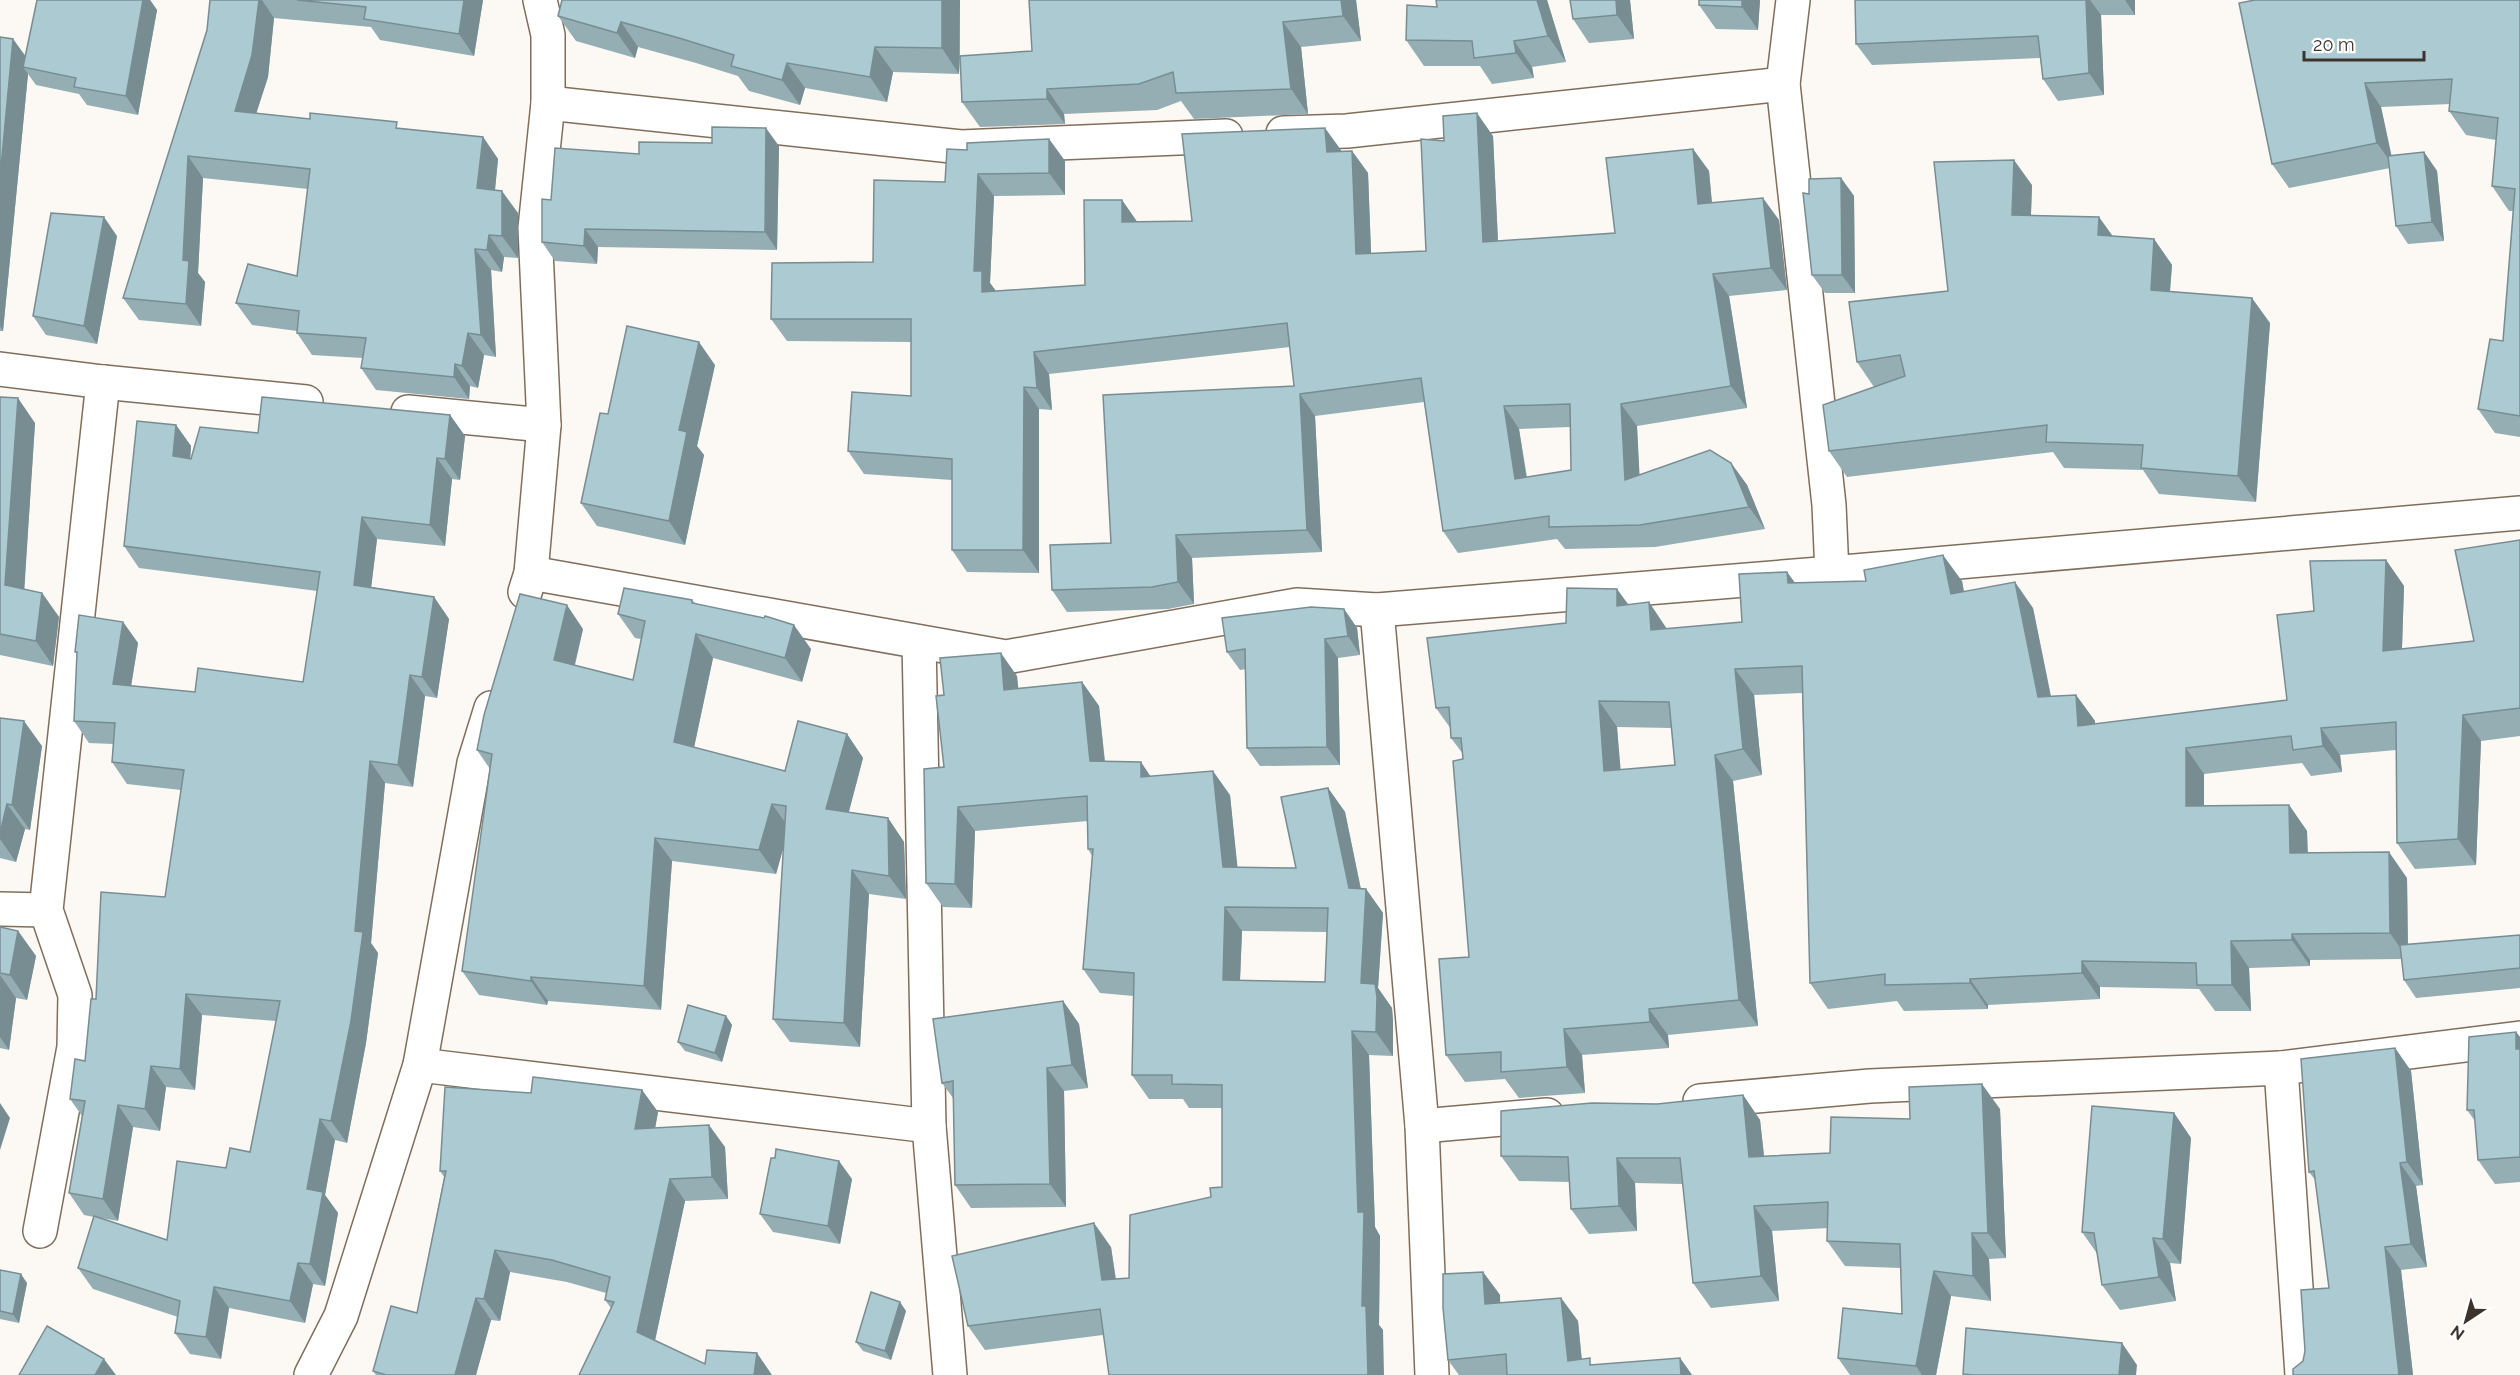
<svg xmlns="http://www.w3.org/2000/svg" width="2520" height="1375" font-family="Raleway,sans-serif">
  <style>
    .lines { fill: none; stroke-linecap: round; stroke-linejoin: round }
    .minor-casing { stroke: #806e5d; stroke-width: 36 }
    .minor { stroke: #fff; stroke-width: 33 }
    .wall { fill: #94aeb4; fill-rule: evenodd }
    .shaded-wall { fill: #788d92 }
    .building { fill: #accad1; stroke: #788d92; stroke-width: 1.5; fill-rule: evenodd }
  </style>
  <rect width="100%" height="100%" fill="#fcf8f4"/>
  <g class="lines">
    <g class="minor-casing">
      <g id="minor">
        <polyline points="1793,0 1783,84 1829,505 1832,573"/>
        <polyline points="548,103 961,147 1226,136"/>
        <polyline points="1283,133 1347,131 1783,84"/>
        <polyline points="0,369 103,382 306,402"/>
        <polyline points="408,412 544,425"/>
        <polyline points="531,573 1006,657 1297,605 1377,610 1832,573 2520,513"/>
        <polyline points="525,592 531,573 544,425 535,228 548,103 548,35 540,0"/>
        <polyline points="1377,610 1422,1126 1432,1375"/>
        <polyline points="919,642 929,1126 950,1375"/>
        <polyline points="0,909 46,910"/>
        <polyline points="420,1065 929,1126"/>
        <polyline points="2281,1068 2302,1375"/>
        <polyline points="1700,1101 1870,1086 2281,1068 2520,1038"/>
        <polyline points="1422,1126 1547,1115"/>
        <polyline points="40,1231 74,1047 75,995 46,910 103,382"/>
        <polyline points="311,1375 341,1316 420,1065 474,763 491,708"/>
      </g>
    </g>
    <use href="#minor" class="minor"/>
  </g>
  <g class="wall">
    <polygon points="37,0 150,0 157,10 138,115 87,105 79,94 36,85 28,74 3,331 0,331 0,37 13,39 25,56"/>
    <polygon points="210,0 483,0 474,56 380,40 371,27 274,18 268,77 256,113 483,137 498,159 495,190 518,213 518,258 504,257 502,272 491,270 496,357 484,355 478,388 470,386 469,399 376,390 361,368 363,358 312,355 297,333 297,331 252,325 236,303 297,276 308,189 203,178 198,273 205,282 201,326 139,320 123,298 207,30"/>
    <polygon points="960,0 960,56 1032,51 1356,0 1361,41 1301,47 1308,114 1194,119 1181,101 1157,110 1064,114 1065,124 980,127 962,102 960,58 959,74 893,72 887,102 805,88 800,105 749,91 738,76 696,63 638,47 635,58 576,41 558,16"/>
    <polygon points="1547,0 1566,62 1532,67 1534,78 1492,84 1480,66 1424,66 1406,40 1437,7"/>
    <polygon points="1630,0 1634,39 1589,43 1573,19"/>
    <polygon points="1699,0 1760,0 1758,30 1716,29 1699,5"/>
    <polygon points="1855,0 2135,0 2135,15 2101,15 2104,95 2058,101 2043,79 2040,58 1872,65 1856,44"/>
    <polygon points="2520,0 2520,437 2495,433 2478,409 2503,341 2513,211 2509,211 2492,186 2496,140 2466,135 2449,111 2450,104 2381,107 2391,156 2424,152 2437,171 2444,241 2408,244 2396,226 2390,168 2289,188 2272,164 2239,3"/>
    <path d="M1493,136L1498,241L1615,233L1693,149L1709,171L1712,203L1779,220L1787,290L1729,296L1747,408L1637,426L1639,475L1731,463L1747,485L1765,529L1655,547L1565,549L1557,539L1458,553L1443,531L1424,402L1315,416L1322,552L1192,558L1194,604L1168,609L1067,612L1052,590L1111,543L1294,386L1290,347L1049,374L1052,410L1039,409V573L967,572L952,550V480L864,474L848,451L911,396V342L787,341L771,319L873,262L945,182L967,150L1049,139L1065,161V195L994,196L990,283L996,291L1085,285L1122,200L1137,222L1192,221L1341,150V151H1352L1368,173L1371,254L1426,251L1444,141ZM1570,427L1571,470L1527,477L1519,429Z"/>
    <polygon points="779,146 777,250 598,247 597,264 555,261 542,242 551,200 639,154"/>
    <polygon points="1841,178 1854,196 1855,293 1825,293 1812,275 1809,194"/>
    <polygon points="2032,185 2031,215 2112,236 2154,239 2172,265 2170,291 2270,323 2256,502 2159,494 2143,470 2064,468 2053,452 1847,477 1829,451 1874,387 1857,362 1948,291"/>
    <polygon points="117,236 97,344 46,335 33,316"/>
    <polygon points="715,365 697,446 704,455 685,545 597,526 581,503 608,414"/>
    <polygon points="0,397 35,423 24,589 42,593 59,617 53,666 0,655"/>
    <path d="M450,415L465,436L460,480L452,479L445,546L377,539L371,587L434,597L449,619L437,698L425,696L413,787L385,783L371,943L378,953L366,1043L347,1143L335,1140L325,1195L338,1213L325,1286L313,1284L305,1323L229,1308L221,1359L190,1354L175,1333L178,1317L93,1289L78,1268L94,1217L84,1215L69,1193L82,1116L70,1099L85,1061L96,999L165,897L181,790L127,784L112,762L113,744L89,743L74,721L77,654L75,652L123,622L138,643L131,686L195,692L303,682L317,591L139,568L124,546L176,425L191,446L190,459L258,433ZM202,1015L276,1021L250,1152L226,1168L167,1240L95,1217L118,1221L133,1127L160,1131L166,1087L195,1090Z"/>
    <path d="M2520,540V736L2481,741L2476,865L2415,869L2397,843L2396,750L2340,755L2342,772L2311,776L2302,763L2204,774V806L2289,805L2307,831L2308,853L2407,878L2408,945L2520,935V988L2416,998L2404,980L2402,959L2310,960V966L2249,968L2251,1011H2215L2199,989L2100,987V999L1988,1005V1009L1904,1011L1897,1001L1828,1009L1810,983L1802,693L1754,695L1762,775L1733,781L1758,1026L1668,1035L1669,1048L1582,1055L1585,1093L1519,1098L1505,1079L1465,1082L1446,1055L1469,957L1463,759V754L1451,738V729L1436,708L1566,623L1628,605L1667,629L1742,622L1787,572L1795,583L1962,581L1964,592L2033,608L2051,696L2076,695L2095,721V724L2287,700L2314,611L2386,560L2404,586L2402,649L2474,641ZM1617,727L1671,728L1675,765L1620,770Z"/>
    <polygon points="692,600 695,603 811,649 802,682 713,658 694,748 785,771 847,734 863,758 849,812 888,818 904,842 906,899 869,894 860,1047 790,1042 773,1019 784,845 776,874 672,861 661,1010 548,1001 547,1005 479,995 462,971 490,769 477,750 583,629 575,665 633,680 641,639 635,638 618,614"/>
    <polygon points="1344,609 1357,628 1360,655 1338,658 1340,765 1260,766 1247,748 1246,669 1240,670 1227,652"/>
    <path d="M1017,676L1018,688L1082,682L1099,706L1105,761L1151,776L1230,795L1237,868H1296L1328,788L1345,812L1361,889H1366L1383,913L1378,988L1392,1008L1393,1021V1056L1369,1055L1375,1227L1380,1236L1379,1325L1383,1330L1103,1335L985,1350L968,1326L1111,1247L1116,1279L1129,1278L1222,1187V1108H1189L1183,1099H1149L1132,1075L1134,996L1100,993L1083,969L1092,856L1088,849V821L975,831L972,908L943,907L926,883L944,767V695ZM1242,931L1327,932L1325,982L1240,980Z"/>
    <polygon points="0,718 42,746 30,830 25,829 16,862 0,858"/>
    <polygon points="0,927 18,931 36,956 27,1000 16,998 9,1050 0,1048"/>
    <polygon points="1063,1001 1079,1024 1088,1088 1064,1091 1066,1207 971,1208 955,1185 953,1098 942,1083"/>
    <polygon points="726,1016 732,1025 722,1062 685,1051 678,1042"/>
    <polygon points="2516,1032 2520,1037 2520,1182 2495,1184 2478,1160 2475,1121 2467,1110"/>
    <polygon points="2395,1048 2411,1071 2423,1185 2416,1186 2427,1267 2401,1270 2413,1375 2293,1375 2303,1361 2329,1288 2316,1181 2309,1172"/>
    <polygon points="642,1090 658,1112 655,1128 725,1147 728,1199 685,1201 655,1341 705,1364 772,1375 579,1375 611,1308 605,1300 606,1293 567,1282 510,1272 500,1321 491,1320 476,1375 376,1375 373,1371 417,1313 444,1177 440,1171 531,1093"/>
    <polygon points="1743,1095 1760,1120 1764,1156 1830,1153 1910,1119 2000,1109 2006,1258 1989,1259 1991,1301 1951,1296 1936,1375 1850,1375 1838,1358 1902,1314 1901,1268 1845,1266 1827,1241 1828,1228 1772,1231 1779,1301 1711,1308 1693,1283 1683,1184 1635,1183 1637,1231 1589,1234 1571,1209 1569,1182 1519,1181 1501,1156 1657,1104"/>
    <polygon points="2174,1113 2191,1138 2181,1264 2170,1263 2176,1301 2120,1310 2102,1285 2098,1255 2082,1232"/>
    <polygon points="852,1179 840,1244 773,1232 760,1214"/>
    <polygon points="0,1270 27,1283 19,1323 0,1319"/>
    <polygon points="1483,1272 1500,1295 1500,1303 1561,1298 1578,1321 1582,1360 1594,1365 1680,1358 1692,1375 1459,1375 1448,1360"/>
    <polygon points="906,1311 891,1360 863,1351 856,1342"/>
  </g>
  <g class="shaded-wall">
    <polygon points="143,0 150,0 157,10 138,115 126,96"/>
    <polygon points="259,0 262,0 274,18 268,77 250,133 235,111"/>
    <polygon points="464,0 483,0 474,56 459,34"/>
    <polygon points="942,0 960,0 959,74 942,48"/>
    <polygon points="1341,0 1356,0 1361,41 1343,16"/>
    <polygon points="1537,0 1547,0 1566,62 1548,36"/>
    <polygon points="1616,0 1630,0 1634,39 1617,15"/>
    <polygon points="1742,0 1760,0 1758,30 1742,7"/>
    <polygon points="2086,0 2090,0 2101,15 2104,95 2089,73"/>
    <polygon points="2125,0 2135,0 2135,15"/>
    <polygon points="621,22 638,47 635,58 617,33"/>
    <polygon points="1283,22 1301,47 1308,114 1291,89"/>
    <polygon points="13,39 29,61 23,67 28,74 3,331 0,326 0,178"/>
    <polygon points="1514,41 1532,67 1534,78 1516,53"/>
    <polygon points="875,47 893,72 887,102 870,77"/>
    <polygon points="787,63 805,88 800,105 782,80"/>
    <polygon points="2365,83 2381,107 2394,167 2377,143"/>
    <polygon points="1047,89 1064,114 1065,124 1047,99"/>
    <polygon points="1477,113 1493,136 1499,264 1483,242"/>
    <polygon points="766,128 779,146 777,250 765,232"/>
    <polygon points="1325,128 1341,150 1343,174 1327,152"/>
    <polygon points="483,137 498,159 493,209 477,188"/>
    <polygon points="1049,139 1065,161 1065,195 1049,173"/>
    <polygon points="1693,149 1709,171 1714,227 1698,204"/>
    <polygon points="1352,151 1368,173 1372,277 1356,254"/>
    <polygon points="2424,152 2437,171 2444,241 2432,222"/>
    <polygon points="188,156 203,178 198,273 205,282 201,326 186,304 183,260"/>
    <polygon points="2014,160 2032,185 2030,240 2012,215"/>
    <polygon points="978,174 994,196 990,283 998,294 982,292 974,271"/>
    <polygon points="1841,178 1854,196 1855,293 1842,275"/>
    <polygon points="502,191 518,213 518,258 502,236"/>
    <polygon points="1763,198 1779,220 1787,290 1771,268"/>
    <polygon points="1122,200 1138,223 1122,222"/>
    <polygon points="104,217 117,236 97,344 84,326"/>
    <polygon points="2099,217 2117,242 2098,235"/>
    <polygon points="585,229 598,247 597,264 584,246"/>
    <polygon points="489,235 504,257 502,272 487,250"/>
    <polygon points="2154,239 2172,265 2168,315 2151,290"/>
    <polygon points="475,249 491,270 496,357 481,335"/>
    <polygon points="1713,274 1729,296 1747,408 1731,386"/>
    <polygon points="2252,298 2270,323 2256,502 2238,476"/>
    <polygon points="468,333 484,355 478,388 462,366"/>
    <polygon points="699,342 715,365 697,446 704,455 685,545 669,521 679,430"/>
    <polygon points="1034,352 1049,374 1052,410 1037,388"/>
    <polygon points="455,364 470,386 469,399 454,377"/>
    <polygon points="1024,387 1039,409 1039,573 1023,550"/>
    <polygon points="1300,394 1315,416 1322,552 1307,530"/>
    <polygon points="18,398 35,423 23,610 5,585"/>
    <polygon points="1621,404 1637,426 1641,503 1625,480"/>
    <polygon points="1504,406 1519,429 1530,502 1515,479"/>
    <polygon points="450,415 465,436 460,480 445,459"/>
    <polygon points="176,425 191,446 189,477 173,456"/>
    <polygon points="437,458 452,479 445,546 430,525"/>
    <polygon points="1731,463 1747,485 1765,529 1749,507"/>
    <polygon points="362,517 377,539 369,606 354,585"/>
    <polygon points="1176,535 1192,558 1194,604 1178,582"/>
    <polygon points="1943,555 1962,581 1969,620 1951,594"/>
    <polygon points="2386,560 2404,586 2401,677 2383,651"/>
    <polygon points="1787,572 1806,598 1788,583"/>
    <polygon points="2015,582 2033,608 2056,723 2038,697"/>
    <polygon points="1617,589 1636,615 1617,606"/>
    <polygon points="42,593 59,617 53,666 36,641"/>
    <polygon points="434,597 449,619 437,698 422,677"/>
    <polygon points="1649,602 1667,629 1651,630"/>
    <polygon points="567,605 583,629 570,684 554,660"/>
    <polygon points="1344,609 1357,628 1360,655 1348,636"/>
    <polygon points="123,622 138,643 128,705 113,684"/>
    <polygon points="794,625 811,649 802,682 785,658"/>
    <polygon points="696,634 713,658 690,766 674,742"/>
    <polygon points="1325,639 1338,658 1340,765 1327,747"/>
    <polygon points="1001,653 1017,676 1021,714 1004,690"/>
    <polygon points="1735,669 1754,695 1762,775 1743,749"/>
    <polygon points="410,675 425,696 413,787 398,765"/>
    <polygon points="1082,682 1099,706 1107,785 1090,761"/>
    <polygon points="2076,695 2095,721 2097,752 2078,726"/>
    <polygon points="1599,701 1617,727 1623,797 1604,771"/>
    <polygon points="2463,715 2481,741 2476,865 2458,839"/>
    <polygon points="24,721 42,746 30,830 12,805"/>
    <polygon points="2321,728 2340,755 2342,772 2323,746"/>
    <polygon points="847,734 863,758 843,833 826,809"/>
    <polygon points="2186,748 2204,774 2204,832 2186,806"/>
    <polygon points="1715,755 1733,781 1758,1026 1739,1000"/>
    <polygon points="370,761 385,783 371,943 378,953 366,1043 347,1143 331,1121 355,931"/>
    <polygon points="1141,762 1157,786 1141,777"/>
    <polygon points="1213,771 1230,795 1240,891 1223,867"/>
    <polygon points="1328,788 1345,812 1365,910 1366,889 1383,913 1378,988 1392,1008 1393,1021 1393,1056 1376,1032 1361,983 1349,888"/>
    <polygon points="7,804 25,829 16,862 0,839 0,833"/>
    <polygon points="772,804 789,828 776,874 759,850"/>
    <polygon points="2289,805 2307,831 2308,879 2290,853"/>
    <polygon points="958,807 975,831 972,908 955,884"/>
    <polygon points="888,818 904,842 906,899 889,876"/>
    <polygon points="655,838 672,861 661,1010 644,986"/>
    <polygon points="2389,852 2407,878 2408,959 2390,933"/>
    <polygon points="852,870 869,894 860,1047 844,1023"/>
    <polygon points="1225,907 1242,931 1239,1004 1223,980"/>
    <polygon points="18,931 36,956 27,1000 10,975"/>
    <polygon points="2292,934 2310,960 2310,966 2292,940"/>
    <polygon points="2231,941 2249,968 2251,1011 2232,985"/>
    <polygon points="2082,961 2100,987 2100,999 2082,973"/>
    <polygon points="0,975 16,998 9,1050 0,1037"/>
    <polygon points="531,977 548,1001 547,1005 531,981"/>
    <polygon points="1970,979 1988,1005 1988,1009 1970,983"/>
    <polygon points="186,994 202,1015 195,1090 180,1069"/>
    <polygon points="1063,1001 1079,1024 1088,1088 1072,1065"/>
    <polygon points="1649,1009 1668,1035 1669,1048 1650,1022"/>
    <polygon points="726,1016 732,1025 722,1062 715,1053"/>
    <polygon points="1564,1029 1582,1055 1585,1093 1567,1067"/>
    <polygon points="1352,1031 1369,1055 1375,1227 1380,1236 1379,1325 1383,1330 1384,1375 1368,1375 1362,1306 1358,1212"/>
    <polygon points="2516,1032 2520,1037 2520,1055 2516,1049"/>
    <polygon points="2395,1048 2411,1071 2423,1185 2407,1162"/>
    <polygon points="151,1066 166,1087 160,1131 145,1109"/>
    <polygon points="1047,1068 1064,1091 1066,1207 1050,1184"/>
    <polygon points="1982,1084 2000,1109 2006,1258 1988,1233"/>
    <polygon points="642,1090 658,1112 651,1151 635,1129"/>
    <polygon points="1743,1095 1760,1120 1767,1183 1749,1157"/>
    <polygon points="0,1103 10,1118 0,1150"/>
    <polygon points="118,1105 133,1127 118,1221 103,1199"/>
    <polygon points="2174,1113 2191,1138 2181,1264 2163,1239"/>
    <polygon points="320,1119 335,1140 325,1195 338,1213 325,1286 310,1264 307,1189"/>
    <polygon points="709,1125 725,1147 728,1199 712,1177"/>
    <polygon points="1617,1158 1635,1183 1637,1231 1619,1206"/>
    <polygon points="839,1161 852,1179 840,1244 828,1226"/>
    <polygon points="2400,1163 2416,1186 2427,1267 2411,1244"/>
    <polygon points="670,1179 685,1201 652,1354 637,1332"/>
    <polygon points="1754,1206 1772,1231 1779,1301 1761,1276"/>
    <polygon points="1094,1223 1111,1247 1119,1304 1102,1280"/>
    <polygon points="1972,1233 1989,1259 1991,1301 1973,1276"/>
    <polygon points="2153,1238 2170,1263 2176,1301 2159,1277"/>
    <polygon points="2385,1247 2401,1270 2413,1375 2399,1375"/>
    <polygon points="495,1250 510,1272 500,1321 484,1299"/>
    <polygon points="298,1263 313,1284 305,1323 290,1301"/>
    <polygon points="1934,1271 1951,1296 1936,1375 1922,1375 1916,1366"/>
    <polygon points="1483,1272 1500,1295 1501,1327 1485,1304"/>
    <polygon points="21,1274 27,1283 19,1323 13,1314"/>
    <polygon points="214,1287 229,1308 221,1359 206,1337"/>
    <polygon points="476,1298 491,1320 476,1375 455,1375"/>
    <polygon points="1561,1298 1578,1321 1583,1375 1568,1361"/>
    <polygon points="900,1302 906,1311 891,1360 885,1351"/>
    <polygon points="2122,1343 2137,1365 2136,1375 2119,1375"/>
    <polygon points="757,1353 772,1375 754,1375"/>
    <polygon points="1680,1358 1692,1375 1681,1375"/>
    <polygon points="104,1359 116,1375 95,1375"/>
  </g>
  <g class="building">
    <polygon points="37,0 143,0 126,96 74,87 76,78 23,67"/>
    <polygon points="210,0 259,0 252,55 235,111 310,119 310,113 397,122 396,128 483,137 477,188 502,191 502,236 489,235 487,250 475,249 481,335 468,333 462,366 455,364 454,377 361,368 366,338 297,333 299,311 236,303 248,264 297,276 310,169 188,156 183,260 189,261 186,304 123,298 207,30"/>
    <polygon points="297,0 464,0 459,34 364,19 366,7"/>
    <polygon points="562,0 942,0 942,48 875,47 870,77 787,63 782,80 731,66 734,55 679,38 621,22 617,33 558,16"/>
    <polygon points="1029,0 1341,0 1343,16 1283,22 1291,89 1176,93 1173,72 1139,84 1047,89 1047,99 962,102 960,56 1032,51"/>
    <polygon points="1436,0 1537,0 1548,36 1514,41 1516,53 1474,58 1472,41 1406,40 1407,5 1437,7"/>
    <polygon points="1570,0 1616,0 1617,15 1573,19"/>
    <polygon points="1699,0 1742,0 1742,7 1699,5"/>
    <polygon points="1855,0 2086,0 2089,73 2043,79 2038,36 1856,44"/>
    <polygon points="2255,0 2520,0 2520,416 2478,409 2490,339 2503,341 2515,189 2492,186 2498,118 2449,111 2452,79 2365,83 2377,143 2272,164 2239,3"/>
    <polygon points="0,37 13,39 0,178"/>
    <path d="M1477,113L1483,242L1615,233L1606,158L1693,149L1698,204L1763,198L1771,268L1713,274L1731,386L1621,404L1625,480L1710,450L1731,463L1749,507L1640,525L1549,527V516L1443,531L1421,378L1300,394L1307,530L1176,535L1178,582L1152,587L1052,590L1050,545L1111,543L1103,395L1294,386L1287,323L1034,352L1037,388L1024,387L1023,550H952V459L848,451L852,392L911,396V319H771L772,263L873,262L874,180L945,182L947,149L967,150V143L1049,139V173L978,174L974,271H982V292L1085,285L1084,200H1122V222L1192,221L1182,134L1325,128L1327,152L1352,151L1356,254L1426,251L1421,139L1444,141L1443,116ZM1570,404L1571,470L1515,479L1504,406Z"/>
    <polygon points="712,127 766,128 765,232 585,229 584,246 542,242 542,199 551,200 555,148 639,154 639,142 712,143"/>
    <polygon points="2424,152 2432,222 2396,226 2388,156"/>
    <polygon points="2014,160 2012,215 2099,217 2098,235 2154,239 2151,290 2252,298 2238,476 2141,468 2143,445 2046,442 2047,425 1829,451 1823,405 1905,376 1900,355 1857,362 1849,302 1948,291 1934,162"/>
    <polygon points="1841,178 1842,275 1812,275 1803,193 1809,194 1809,179"/>
    <polygon points="51,213 104,217 84,326 33,316"/>
    <polygon points="627,326 699,342 679,430 687,432 669,521 581,503 600,413 608,414"/>
    <polygon points="0,397 18,398 5,585 42,593 36,641 0,634"/>
    <polygon points="262,397 450,415 445,459 437,458 430,525 362,517 354,585 434,597 422,677 410,675 398,765 370,761 355,931 363,932 351,1021 331,1121 320,1119 307,1189 323,1192 310,1264 298,1263 290,1301 214,1287 206,1337 175,1333 180,1301 78,1268 94,1216 167,1240 177,1161 226,1168 230,1148 250,1152 280,1001 186,994 180,1069 151,1066 145,1109 118,1105 103,1199 69,1193 85,1101 70,1099 75,1059 85,1061 91,999 96,999 101,892 165,897 184,770 112,762 115,723 74,721 77,652 75,652 79,615 123,622 113,684 195,692 198,668 303,682 320,572 124,546 137,421 176,425 173,456 191,459 200,427 258,433"/>
    <path d="M2520,540V708L2463,715L2458,839L2397,843L2396,722L2321,728L2323,746L2293,750L2291,736L2186,748V806L2289,805L2290,853L2389,852L2390,933L2292,934V940L2231,941L2232,985H2197L2196,963L2082,961V973L1970,979V983L1885,985V974L1810,983L1802,666L1735,669L1743,749L1715,755L1739,1000L1649,1009L1650,1022L1564,1029L1567,1067L1501,1072V1052L1446,1055L1439,959L1469,957L1453,761L1463,759L1461,738H1451L1449,707L1436,708L1427,638L1566,623L1567,588L1617,589V606L1649,602L1651,630L1742,622L1739,574L1787,572L1788,583L1866,581L1864,570L1943,555L1951,594L2015,582L2038,697L2076,695L2078,726L2287,700L2277,615L2314,611L2310,561L2386,560L2383,651L2474,641L2455,550ZM1599,701L1669,702L1675,765L1604,771Z"/>
    <polygon points="624,588 692,600 692,603 764,618 765,616 794,625 785,658 696,634 674,742 785,771 798,721 847,734 826,809 888,818 889,876 852,870 844,1023 773,1019 786,806 772,804 759,850 655,838 644,986 531,977 531,981 462,971 492,754 477,750 484,715 520,594 567,605 554,660 633,680 645,621 618,614"/>
    <polygon points="1311,607 1344,609 1348,636 1325,639 1327,747 1247,748 1245,649 1227,652 1222,618"/>
    <path d="M1001,653L1004,690L1082,682L1090,761L1141,762V777L1213,771L1223,867L1296,868L1281,797L1328,788L1349,888L1366,889L1361,983L1375,984L1377,997L1376,1032L1352,1031L1358,1212H1364L1362,1306H1366L1368,1375H1109L1100,1309L968,1326L952,1256L1094,1223L1102,1280L1129,1278L1130,1215L1211,1197L1210,1188L1222,1187V1085L1172,1084V1075H1132L1134,973L1083,969L1093,849H1088L1087,796L958,807L955,884L926,883L924,769L944,767L936,696L944,695L940,658ZM1225,907L1328,908L1325,982L1223,980Z"/>
    <polygon points="0,718 24,721 12,805 7,804 0,833"/>
    <polygon points="0,927 18,931 10,975 0,973"/>
    <polygon points="2520,935 2520,968 2404,980 2400,945"/>
    <polygon points="1063,1001 1072,1065 1047,1068 1050,1184 955,1185 953,1081 942,1083 933,1019"/>
    <polygon points="688,1005 726,1016 715,1053 678,1042"/>
    <polygon points="2516,1032 2516,1049 2520,1049 2520,1157 2478,1160 2474,1110 2467,1110 2469,1037"/>
    <polygon points="2395,1048 2407,1162 2400,1163 2411,1244 2385,1247 2399,1375 2293,1375 2293,1369 2303,1361 2305,1351 2301,1290 2329,1288 2314,1171 2309,1172 2301,1059"/>
    <polygon points="533,1077 642,1090 635,1129 709,1125 712,1177 670,1179 637,1332 705,1364 707,1350 757,1353 754,1375 579,1375 614,1302 605,1300 610,1277 552,1260 495,1250 484,1299 476,1298 455,1375 386,1375 373,1371 391,1306 417,1313 446,1171 440,1171 445,1087 531,1093"/>
    <polygon points="1982,1084 1988,1233 1972,1233 1973,1276 1934,1271 1916,1366 1838,1358 1843,1308 1902,1314 1900,1244 1827,1241 1828,1202 1754,1206 1761,1276 1693,1283 1680,1158 1617,1158 1619,1206 1571,1209 1568,1157 1501,1156 1501,1111 1592,1103 1657,1104 1743,1095 1749,1157 1830,1153 1831,1117 1910,1119 1909,1087"/>
    <polygon points="2092,1106 2174,1113 2163,1239 2153,1238 2159,1277 2102,1285 2094,1233 2082,1232"/>
    <polygon points="776,1149 839,1161 828,1226 760,1214 771,1158 775,1158"/>
    <polygon points="0,1270 21,1274 13,1314 0,1311"/>
    <polygon points="1483,1272 1485,1304 1561,1298 1568,1361 1590,1358 1590,1365 1680,1358 1681,1375 1507,1375 1506,1354 1448,1360 1443,1308 1443,1274"/>
    <polygon points="871,1292 900,1302 885,1351 856,1342"/>
    <polygon points="47,1326 104,1359 95,1375 19,1375"/>
    <polygon points="1966,1328 2122,1343 2119,1375 1973,1375 1963,1374"/>
  </g>
  <g transform="translate(2466 1321) rotate(216)" stroke="#ffffff" stroke-width="4.5" paint-order="stroke">
  <path d="M0-4.5L10 22L0 15L-10 22Z" fill="#3c342c"/>
  <text y="-9" font-size="16" font-weight="bold" text-anchor="middle" fill="#3c342c">N</text>
  </g>
  <path d="M2304 51v9h120v-9" fill="none" stroke="#3c342c" stroke-width="3"/>
  <text x="2313" y="51" font-size="18" fill="#3c342c" stroke="#ffffff" stroke-width="4.5" paint-order="stroke">20 m</text>
</svg>
